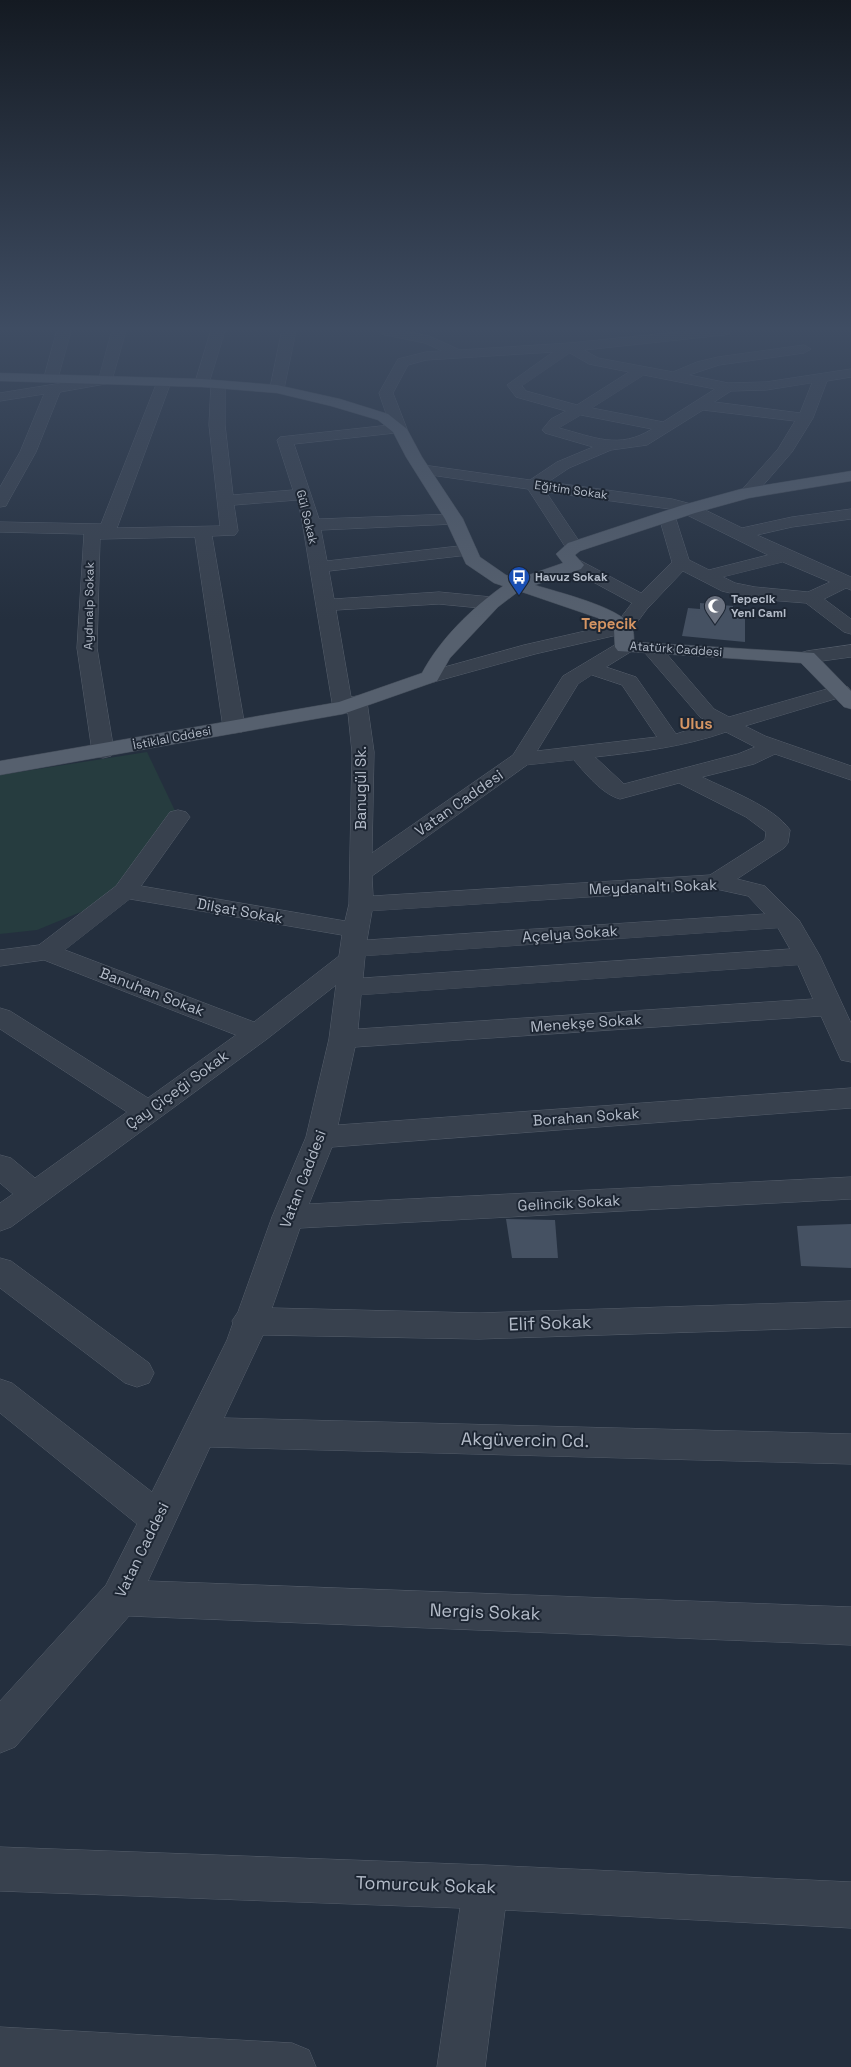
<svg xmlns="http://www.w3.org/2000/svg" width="851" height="2067" font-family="'Space Grotesk',sans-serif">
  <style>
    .green { fill: #263c3f }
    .building { fill: #455162 }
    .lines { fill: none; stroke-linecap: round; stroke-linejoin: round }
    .minor-casing { stroke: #565f6c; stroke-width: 1 }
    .major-casing { stroke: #414a57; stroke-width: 1 }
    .minor { fill: #38414e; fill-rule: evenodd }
    .major { fill: #56606e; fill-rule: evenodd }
    .labels { text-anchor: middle; stroke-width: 4; stroke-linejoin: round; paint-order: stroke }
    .far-street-label { font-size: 12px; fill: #b4bcc9; stroke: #1d2633 }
    .far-poi-label { font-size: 12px; font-weight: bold; fill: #b4bcc9; stroke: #1d2633; text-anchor: start }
    .far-quarter-label { font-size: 15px; font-weight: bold; fill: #d59563; stroke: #1d2633 }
    .street-label { font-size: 15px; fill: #b4bcc9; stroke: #1d2633 }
    .far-district-label { font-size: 16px; font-weight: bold; fill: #d59563; stroke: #1d2633 }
    .near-street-label { font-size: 18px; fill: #b4bcc9; stroke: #1d2633 }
  </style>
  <rect width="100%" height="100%" fill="#242f3e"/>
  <polygon class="green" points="147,752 178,817 148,856 93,907 37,930 0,934 0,775"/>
  <g class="building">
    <polygon points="700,603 733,606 733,612 745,613 745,642 682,636 688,608 700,609"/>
    <polygon points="506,1219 555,1220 558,1258 512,1258"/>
    <polygon points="851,1224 851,1268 801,1266 797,1226"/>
  </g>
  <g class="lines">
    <g class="minor-casing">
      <g id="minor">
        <polygon points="57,331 71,331 58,378 56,381 46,381 44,378"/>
        <polygon points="112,331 126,331 112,380 110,383 105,384 60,392 36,452 8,502 6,506 0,507 0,487 20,452 44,394 0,401 0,393 99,377"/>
        <polygon points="211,331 225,331 209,383 207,386 197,386 195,383"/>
        <polygon points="282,331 296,331 284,389 282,392 272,392 270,389"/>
        <path d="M380,331H404L429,336L460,350L570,343L688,331H730L729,334L724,335L584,350L598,358L673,372L697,362L718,357L804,345L811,349L804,353L719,365L689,375L728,383L766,382L851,369V377L827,381L813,418L792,452L753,497H741L739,493L778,449L795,421L703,410L647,445L611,450L569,468L548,482L672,499L695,505L742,528L792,517L851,509V519L792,527L757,535L851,577V590L846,588L824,599L851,619V634L844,632L806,603L755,599L722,591L683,571L647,609L630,632L535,654L430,683L423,681L420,677L423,673L524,645L616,624L632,603L569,569L566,565L569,561L575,560L581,561L641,593L672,562L659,517L662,513H674L689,560L709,570L768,555L683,513L670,509L546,492L583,547L580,551L574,552L568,551L528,489L417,473L415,470L417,467L423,465L530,480L557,462L593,447L545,433L542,430L551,419L566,411L516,397L507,385L553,352L426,360L408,365L393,393L407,429L404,432L294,444L319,519L454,514L460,515L463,519L460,523L454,524L321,530L327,561L468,545L474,546L477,550L474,554L468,555L329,571L334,599L439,592L491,597L498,599L500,603L498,607L491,609L439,604L336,610L351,697L357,696L364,698L367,702L374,752L372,853L513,755L563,676L618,643L625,641L632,643L635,647L632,651L606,667L636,677L676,734L710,723L700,717L645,653L642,649L645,645L652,643L659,645L714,709L729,717L841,685L848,687L851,691L848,695L745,726L765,736L851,766V780L775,754L754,764L702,777C728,790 773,806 790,830L788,843L784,848L737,879L765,886L799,920L820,956L851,1023V1062L841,1060L821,1016L355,1047L338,1125L851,1088V1108L332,1147L309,1204L851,1177V1199L300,1228L272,1308L479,1313L851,1301V1327L479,1339L263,1335L224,1418L851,1434V1464L210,1447L148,1581L851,1607V1645L129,1616L15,1747L0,1753V1701L106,1585L137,1524L0,1413V1379L12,1383L152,1492L227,1340L233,1323L232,1321L238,1312L272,1217L306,1137L329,1039L336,985L267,1039L11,1227L0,1231V1203L13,1194L0,1183V1155L11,1158L35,1178L127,1112L0,1029V1008L10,1011L148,1098L236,1035L44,960L0,966V950L39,945L116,886L170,812L178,810L186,812L190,817L141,886L345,921L349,904L352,752L348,713L336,712L333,708L301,515L297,500L234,505L238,531L235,535L212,536L245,727L242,732L234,733L226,732L223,727L195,537L100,539L97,648L114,751L111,756L103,758L95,756L92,751L77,648L84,534L0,532V522L101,524L157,382L159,379H169L171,382L117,528L220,526L209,425L211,384L213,381H223L225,384V425L233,495L293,490L277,440L280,437L390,425L379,393L398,359L426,352L442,351L425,343L381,334ZM570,353L589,364L629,372L577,405L526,391L522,386ZM644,375L715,389L663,422L592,408ZM812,383L800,413L714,402L731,391L766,390ZM581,415L652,429C619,450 594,437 559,428ZM783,562L830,582L808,592L755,587L735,583L723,577ZM592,675L622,685L657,737L537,751L578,684ZM726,732L755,747L738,754L624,784L595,757C640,752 683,747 726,732ZM574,760C586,774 602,794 620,799L679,783L746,817L766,832L765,840L710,875L373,896L372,876L527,765ZM716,889L748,896L765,914L367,940L372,911ZM130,899L342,935L339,956L254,1022L65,950ZM778,928L790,949L363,978L365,956ZM798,965L813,999L358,1029L361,995Z"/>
        <polygon points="851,645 851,657 807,663 800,661 797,657 800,653 807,651"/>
        <polygon points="0,1258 11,1261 149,1363 154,1373 149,1383 137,1387 125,1383 0,1288"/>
        <polygon points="0,1847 485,1865 851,1882 851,1928 505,1910 485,2067 437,2067 460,1908 0,1891"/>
        <polygon points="0,2027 292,2043 309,2050 316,2067 0,2067"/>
      </g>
    </g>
    <g class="major-casing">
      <path id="major" d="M0,373L202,379L277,385L340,399L388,414L407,429L422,457L463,519L480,557L506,575L517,579L563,563L556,554L568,543L683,505L741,489L851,471V481L749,498L695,513L580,551L575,555L584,565L581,569L535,585C557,592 620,607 631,626C634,630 634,637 634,642L814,653L851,691V709L844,707L801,663L618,651L615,647L614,630L598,618L519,591L498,607L450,658L437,681L343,714L0,775V761L339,702L422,673C440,639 472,608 503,586L494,583L466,564L445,519L406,457L393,432L378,420L331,406L277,393L202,387L0,381Z"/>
    </g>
    <use href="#minor" class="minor"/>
    <use href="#major" class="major"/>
  </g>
  <linearGradient id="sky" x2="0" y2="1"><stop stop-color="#141a22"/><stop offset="0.53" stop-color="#3f4d63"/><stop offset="1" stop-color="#3f4d63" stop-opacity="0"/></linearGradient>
  <rect width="851" height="620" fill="url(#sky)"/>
  <defs>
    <g id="bus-pin" transform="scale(1.125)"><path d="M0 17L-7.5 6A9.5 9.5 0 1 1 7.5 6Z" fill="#1a4fb4" stroke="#1d2633"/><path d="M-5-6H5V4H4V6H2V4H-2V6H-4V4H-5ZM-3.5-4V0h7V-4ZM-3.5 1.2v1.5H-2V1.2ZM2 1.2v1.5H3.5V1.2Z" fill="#fff"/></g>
    <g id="mosque-pin" transform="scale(1.125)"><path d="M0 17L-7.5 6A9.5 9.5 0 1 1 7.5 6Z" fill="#6b7280" stroke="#1d2633"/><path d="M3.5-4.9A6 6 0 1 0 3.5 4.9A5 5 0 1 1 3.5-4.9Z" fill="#fff"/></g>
  </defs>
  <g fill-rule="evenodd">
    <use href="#bus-pin" x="519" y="577"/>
    <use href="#mosque-pin" x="715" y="606"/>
  </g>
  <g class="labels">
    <g class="far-street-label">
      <text transform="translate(571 490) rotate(8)" y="4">Eğitim Sokak</text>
      <text transform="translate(307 517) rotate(76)" y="4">Gül Sokak</text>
      <text transform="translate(89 606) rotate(-89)" y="4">Aydınalp Sokak</text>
      <text transform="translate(676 649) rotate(4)" y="4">Atatürk Caddesi</text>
      <text transform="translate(172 738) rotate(-11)" y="4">İstiklal Cddesi</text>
    </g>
    <g class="far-poi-label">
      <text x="535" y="581">Havuz Sokak</text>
      <text x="731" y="603">Tepecik<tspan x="731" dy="14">Yeni Cami</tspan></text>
    </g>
    <g class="far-quarter-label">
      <text x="609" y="629">Tepecik</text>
    </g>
    <g class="street-label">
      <text transform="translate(361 788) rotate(-90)" y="5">Banugül Sk.</text>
      <text transform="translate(459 803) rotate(-35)" y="5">Vatan Caddesi</text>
      <text transform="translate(653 887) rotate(-2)" y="5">Meydanaltı Sokak</text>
      <text transform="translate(240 911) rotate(10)" y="5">Dilşat Sokak</text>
      <text transform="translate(570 934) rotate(-4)" y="5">Açelya Sokak</text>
      <text transform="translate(152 992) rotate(21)" y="5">Banuhan Sokak</text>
      <text transform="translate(586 1023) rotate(-4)" y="5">Menekşe Sokak</text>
      <text transform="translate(177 1090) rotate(-36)" y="5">Çay Çiçeği Sokak</text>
      <text transform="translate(586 1117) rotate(-4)" y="5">Borahan Sokak</text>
      <text transform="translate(303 1179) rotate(-69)" y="5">Vatan Caddesi</text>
      <text transform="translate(569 1203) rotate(-3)" y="5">Gelincik Sokak</text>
      <text transform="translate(142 1550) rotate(-64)" y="5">Vatan Caddesi</text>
    </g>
    <g class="far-district-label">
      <text x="696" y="729">Ulus</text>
    </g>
    <g class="near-street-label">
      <text transform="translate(550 1323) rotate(-2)" y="6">Elif Sokak</text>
      <text transform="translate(525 1440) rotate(1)" y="6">Akgüvercin Cd.</text>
      <text transform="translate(485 1612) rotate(2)" y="6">Nergis Sokak</text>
      <text transform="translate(426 1885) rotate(2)" y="6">Tomurcuk Sokak</text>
    </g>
  </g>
</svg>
